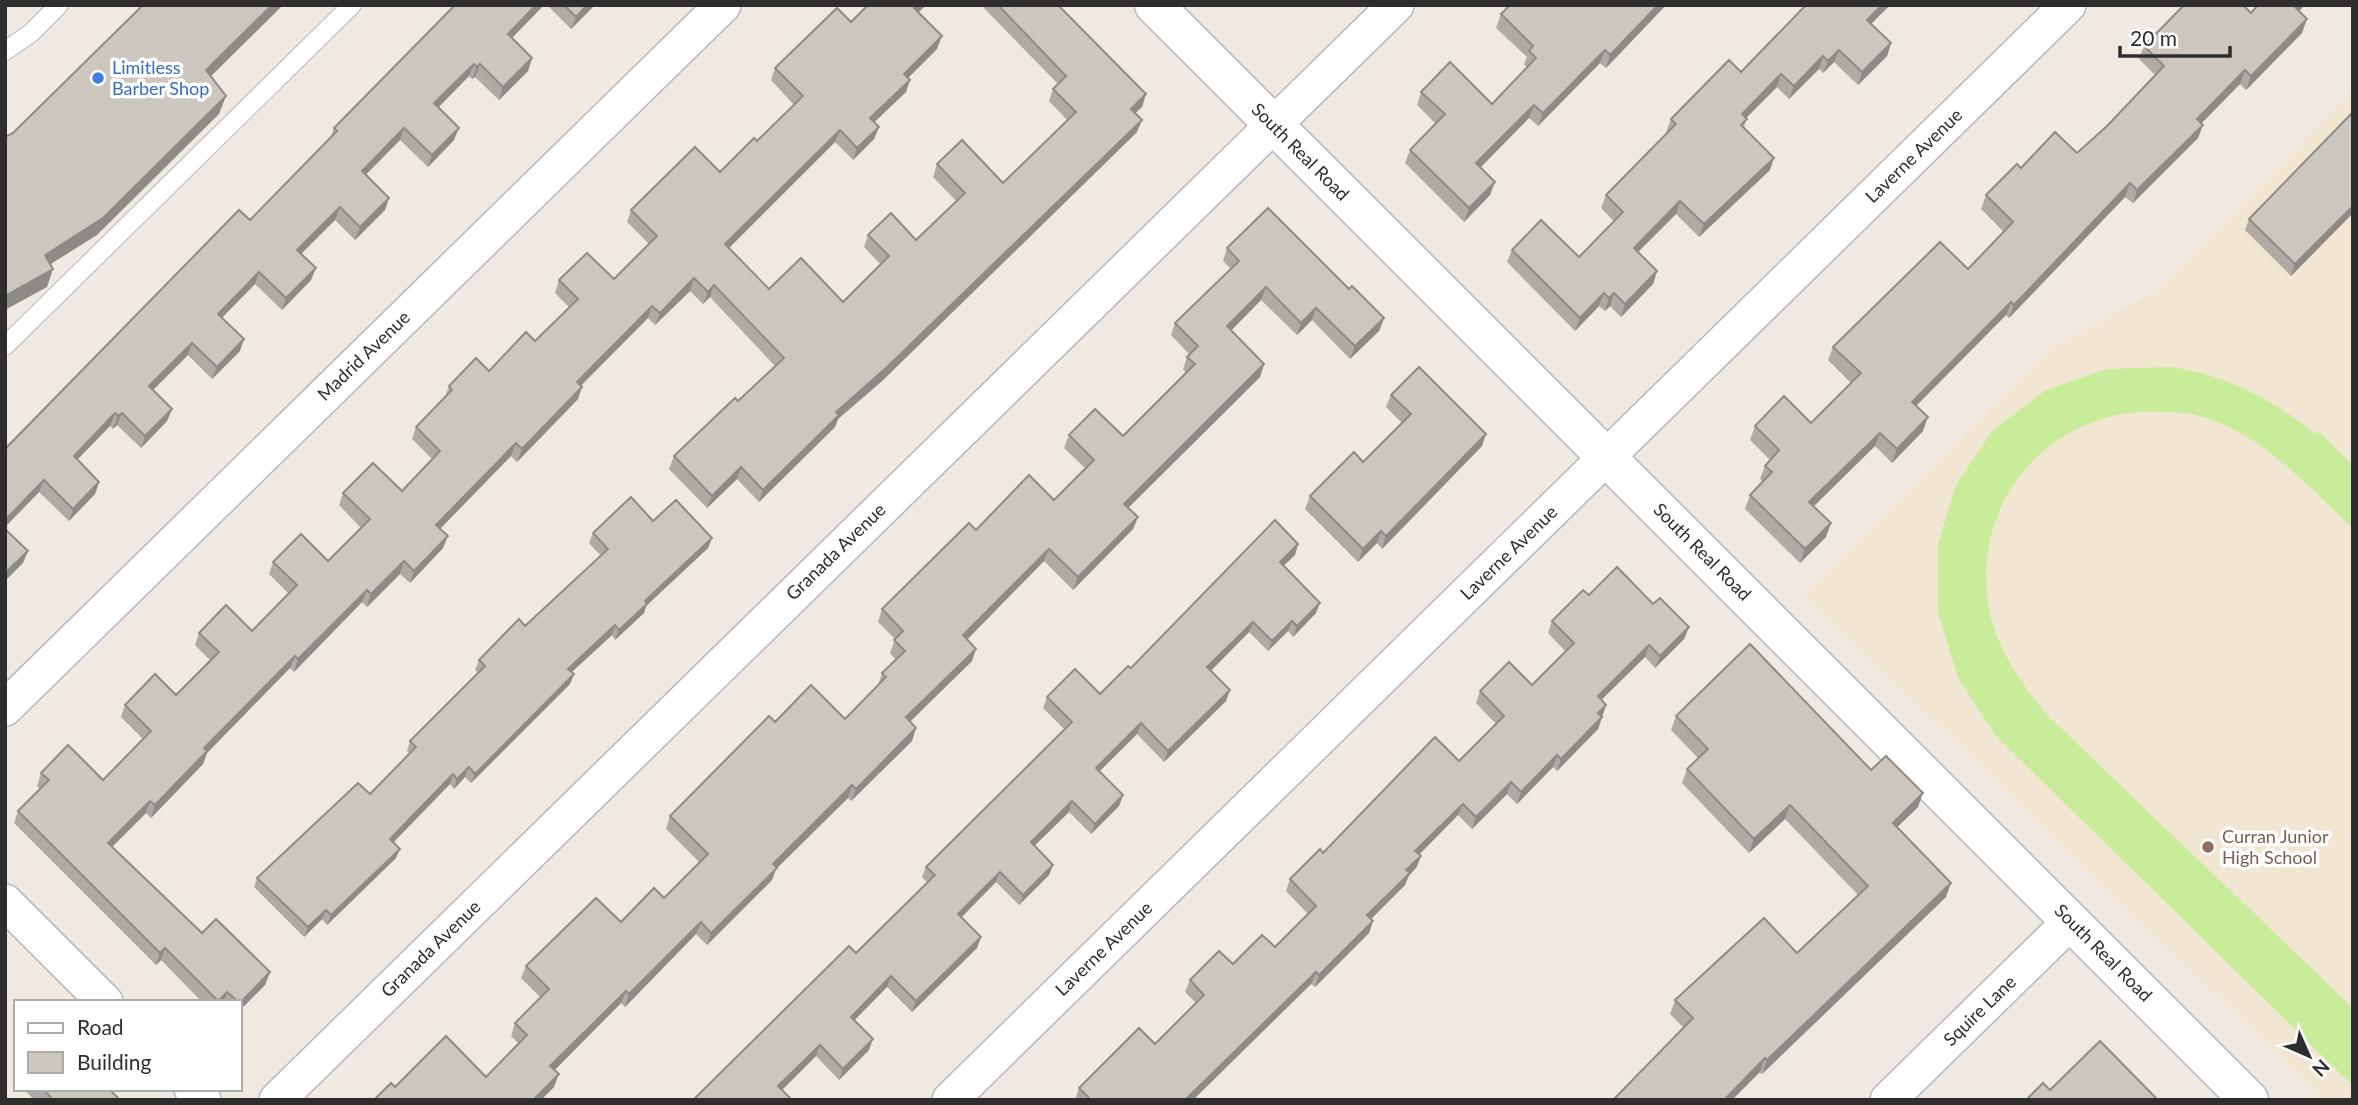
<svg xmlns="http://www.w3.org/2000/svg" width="2358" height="1105" font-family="Lato,sans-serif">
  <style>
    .education { fill: #f0e6d1 }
    .pitch { fill: #c9ec9a }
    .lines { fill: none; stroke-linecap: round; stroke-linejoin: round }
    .lane-casing { stroke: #b4b7c1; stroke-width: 20 }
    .street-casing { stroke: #b4b7c1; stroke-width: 38 }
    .secondary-casing { stroke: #b4b7c1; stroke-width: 41 }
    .lane { stroke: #fff; stroke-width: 18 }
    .street { stroke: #fff; stroke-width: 35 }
    .secondary { stroke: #fff; stroke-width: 38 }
    .wall { fill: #afaba4 }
    .shaded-wall { fill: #8e8b86 }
    .building { fill: #cbc7bf; stroke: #8e8b86; stroke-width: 2 }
    .shop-dot { fill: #3f7fe0; stroke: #fff; stroke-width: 2.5 }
    .education-dot { fill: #8d6e63; stroke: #fff; stroke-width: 2.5 }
    .labels { text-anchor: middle; stroke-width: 7; stroke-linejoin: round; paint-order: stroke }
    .shop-label { font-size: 18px; fill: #366cbe; stroke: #fff; text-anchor: start }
    .street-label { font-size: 18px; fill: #2e2e2e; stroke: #fff }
    .education-label { font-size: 18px; fill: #785e54; stroke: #fff; text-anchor: start }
  </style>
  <rect width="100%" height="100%" fill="#efe9e1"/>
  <polygon class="education" points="2353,91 2353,1100 2324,1100 1804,595 2053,347 2155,292"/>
  <path class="pitch" d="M2173,367C2232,378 2269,397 2315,434L2318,431L2353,466V529C2306,484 2261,432 2196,415C2186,412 2174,413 2164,412C2048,404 1962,509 1992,622C2002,656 2023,685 2045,713L2353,1008V1086L1996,736L1958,678L1938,612V544L1956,485L1992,431L2044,391L2106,369Z"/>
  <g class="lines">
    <g class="lane-casing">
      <g id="lane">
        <polyline points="5,51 31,33 59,5"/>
        <polyline points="5,346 352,5"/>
      </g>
    </g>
    <g class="street-casing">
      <g id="street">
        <polyline points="5,708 723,5"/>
        <polyline points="5,902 105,1002"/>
        <polyline points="192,1089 203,1100"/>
        <polyline points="277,1100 1396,5"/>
        <polyline points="950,1100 2068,5"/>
        <polyline points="1888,1100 2071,921"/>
      </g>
    </g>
    <g class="secondary-casing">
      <polyline id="secondary" points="1154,5 2249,1100"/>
    </g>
    <use href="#lane" class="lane"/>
    <use href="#street" class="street"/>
    <use href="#secondary" class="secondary"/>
  </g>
  <g class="wall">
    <polygon points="455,5 544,5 512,38 532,58 528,71 499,100 475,77 472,79 469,76 438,107 454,140 428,167 400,140 366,175 389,198 385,210 355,240 335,220 301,254 311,280 282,310 255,284 222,317 240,351 212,379 188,355 153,390 172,409 167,421 141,448 117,425 113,429 110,426 77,460 99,482 95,494 69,521 39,492 5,527 5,449 250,220 330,139 334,128"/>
    <polygon points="547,5 595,5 571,29"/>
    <polygon points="868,5 926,5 918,12 937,49 908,78 906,92 874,122 879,127 874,139 853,160 835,142 729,248 769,289 843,302 881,265 864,247 868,235 916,240 956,201 933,177 937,164 1003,183 1067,120 1049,101 1053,89 1058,84 981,5 1058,5 1142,107 1135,113 1137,132 882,381 838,419 835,427 759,502 737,479 707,508 669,469 674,456 738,401 775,366 710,297 703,304 690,291 655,325 648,318 581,386 578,399 517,462 511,456 440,529 443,548 410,583 400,574 367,607 362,602 294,672 290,668 207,753 203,764 151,818 146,813 112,847 202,933 270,972 265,985 240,1010 240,1002 202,1002 161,960 156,965 14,823 18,811 40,789 37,786 41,773 103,780 143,739 121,717 125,705 176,695 210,660 195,645 199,633 252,631 289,594 269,574 273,562 328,561 361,528 339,505 343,493 402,491 432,459 412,439 416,427 445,397 449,386 489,371 535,341 569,307 555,293 559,280 614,279 649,244 627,222 631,210 720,172 757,141 794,105 771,80 775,68 851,22"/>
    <polygon points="1666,5 1606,68 1600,63 1538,126 1529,118 1481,167 1490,195 1464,222 1405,163 1410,150 1436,124 1417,105 1421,92 1492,104 1527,67 1524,64 1527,57 1496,28 1501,14"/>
    <polygon points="1806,5 1890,5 1871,24 1891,43 1887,56 1858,85 1834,62 1823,73 1819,69 1789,99 1777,87 1746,118 1744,128 1770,170 1699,237 1676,214 1638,252 1657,271 1653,284 1621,317 1610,306 1605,311 1599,306 1575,331 1507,262 1512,250 1579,257 1614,221 1601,208 1606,195 1667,133 1666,132 1671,119 1741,72"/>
    <polygon points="2299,11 2302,33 2246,90 2240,84 2201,123 2198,138 2133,203 2125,197 2009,318 2006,315 1916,406 1923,431 1892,463 1875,446 1813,506 1826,537 1800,563 1745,509 1750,495 1763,482 1760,479 1765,466 1770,460 1750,440 1755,426 1811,423 1851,383 1828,360 1833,347 1968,269 2004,232 1981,209 1986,195 2021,168 2077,153 2107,126 2155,75 2139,59 2144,46 2251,13"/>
    <polygon points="2353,112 2353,213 2291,276 2245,230 2249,219"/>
    <polygon points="1227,248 1349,289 1384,318 1379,331 1350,359 1312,320 1297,335 1261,300 1231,330 1264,364 1260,377 1128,508 1138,517 1133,529 1073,590 1044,561 967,639 972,661 910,722 912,741 851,801 848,798 776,869 772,880 707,945 696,934 625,1007 621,1003 554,1070 554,1087 541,1100 374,1100 395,1087 486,1077 519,1044 511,1036 515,1023 541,998 521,978 526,966 621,922 664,898 699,862 666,829 670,816 775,722 845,719 878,685 882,673 896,660 890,653 895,639 878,622 882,609 976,530 1054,500 1085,468 1064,448 1069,435 1123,436 1186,373 1183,369 1187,357 1189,354 1171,335 1175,323 1231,269 1223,261"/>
    <polygon points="1391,395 1482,446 1382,549 1377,543 1358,562 1305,509 1310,496 1363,462 1402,423 1386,407"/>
    <polygon points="653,521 712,538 708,548 646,606 644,613 615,640 612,635 572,672 574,674 570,684 471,783 465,777 454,789 450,784 393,842 396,858 327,925 322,919 304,937 254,887 257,878 370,794 410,754 407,751 410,741 479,673 475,670 479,660 525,626 601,556 589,543 593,533"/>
    <polygon points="1298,544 1295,555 1283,566 1316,613 1293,637 1288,631 1268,651 1249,632 1211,670 1226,701 1164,762 1137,734 1099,771 1123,795 1119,806 1091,834 1069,812 1034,846 1053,865 1049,875 1019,905 996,882 961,917 981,937 977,948 912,1012 887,987 854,1020 869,1050 839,1080 816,1056 782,1090 693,1100 856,953 927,882 922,877 926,867 1065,730 1043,708 1047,697 1100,694 1131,668"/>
    <polygon points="1589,595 1653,604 1689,627 1684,639 1655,668 1645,657 1601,700 1606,705 1598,729 1557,771 1553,767 1517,804 1507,794 1472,829 1458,815 1419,854 1421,856 1416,868 1409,875 1405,885 1371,919 1373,921 1369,933 1315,987 1311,984 1193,1100 1075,1100 1079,1088 1155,1044 1196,1003 1185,992 1190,980 1275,947 1308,914 1286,891 1290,879 1323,853 1459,761 1496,724 1476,703 1480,691 1532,685 1566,652 1548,633 1552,621"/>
    <polygon points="1676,716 1871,770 1918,807 1897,827 1946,897 1762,1074 1684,1028 1670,1014 1675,1000 1797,953 1858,895 1785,819 1749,853 1682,783 1687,769 1698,758 1671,730"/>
    <polygon points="24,1089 109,1089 120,1100 34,1100"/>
  </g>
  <g class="shaded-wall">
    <polygon points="272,5 283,5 199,88 206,70"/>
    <polygon points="536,5 544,5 504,46 508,34"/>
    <polygon points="587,5 595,5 571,29 576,17"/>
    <polygon points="918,5 926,5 910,21 914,8"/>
    <polygon points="1658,5 1666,5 1606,68 1610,55"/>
    <polygon points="1882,5 1890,5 1863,32 1867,20"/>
    <polygon points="2297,5 2305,5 2290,21 2295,7"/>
    <polygon points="2307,19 2302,33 2246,90 2251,76"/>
    <polygon points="942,36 937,49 900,86 904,74"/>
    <polygon points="1891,43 1887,56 1858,85 1862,72"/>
    <polygon points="1605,50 1600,63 1538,126 1543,113"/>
    <polygon points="1839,50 1834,62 1823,73 1828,61"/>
    <polygon points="1823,56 1819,69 1789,99 1794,86"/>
    <polygon points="532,58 528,71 499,100 503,87"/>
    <polygon points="474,64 469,76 430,116 434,103"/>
    <polygon points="480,64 475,77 472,79 477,67"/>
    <polygon points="2245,70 2240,84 2192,133 2197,119"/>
    <polygon points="1781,74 1777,87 1737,127 1742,114"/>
    <polygon points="910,80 906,92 866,130 870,118"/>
    <polygon points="1146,94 1142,107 1127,121 1131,109"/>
    <polygon points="226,96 219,114 97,235 38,272 45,255"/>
    <polygon points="1534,105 1529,118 1472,176 1476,163"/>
    <polygon points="1142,120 1137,132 882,381 838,419 835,427 759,502 763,490 836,412"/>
    <polygon points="2203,125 2198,138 2133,203 2137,190"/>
    <polygon points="879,127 874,139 853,160 857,148"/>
    <polygon points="404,128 400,140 357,183 362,171"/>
    <polygon points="459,128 454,140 428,167 432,155"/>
    <polygon points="840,130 835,142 721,256 725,244"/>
    <polygon points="1774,158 1770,170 1699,237 1704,224"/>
    <polygon points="1495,182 1490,195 1464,222 1469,208"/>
    <polygon points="2130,183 2125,197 2009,318 2014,305"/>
    <polygon points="389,198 385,210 355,240 360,227"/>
    <polygon points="1680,201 1676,214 1629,261 1634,248"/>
    <polygon points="2353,206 2353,213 2291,276 2295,264"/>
    <polygon points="340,207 335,220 293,262 297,250"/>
    <polygon points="316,268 311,280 282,310 286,298"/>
    <polygon points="53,269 47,287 5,310 5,296"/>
    <polygon points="1657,271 1653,284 1621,317 1625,304"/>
    <polygon points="259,272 255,284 214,326 218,314"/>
    <polygon points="694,278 690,291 655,325 660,313"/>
    <polygon points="714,285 710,297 703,304 708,292"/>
    <polygon points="1266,287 1261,300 1223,339 1227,326"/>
    <polygon points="1604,293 1599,306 1575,331 1580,318"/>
    <polygon points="1614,293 1610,306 1605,311 1609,298"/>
    <polygon points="2011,302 2006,315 1907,415 1912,402"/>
    <polygon points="652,306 648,318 572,394 577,382"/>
    <polygon points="1316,308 1312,320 1297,335 1301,323"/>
    <polygon points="1384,318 1379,331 1350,359 1355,346"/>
    <polygon points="244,339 240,351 212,379 217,367"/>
    <polygon points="192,343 188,355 144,399 149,386"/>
    <polygon points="1264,364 1260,377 1120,516 1124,504"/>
    <polygon points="582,387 578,399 517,462 522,449"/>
    <polygon points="172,409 167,421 141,448 145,436"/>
    <polygon points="115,413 110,426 69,468 74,456"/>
    <polygon points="122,413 117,425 113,429 118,416"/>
    <polygon points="1928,417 1923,431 1892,463 1897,449"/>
    <polygon points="1880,433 1875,446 1804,516 1809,502"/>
    <polygon points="1486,434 1482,446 1382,549 1386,536"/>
    <polygon points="516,443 511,456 432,537 436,525"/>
    <polygon points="741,467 737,479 707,508 712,496"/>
    <polygon points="44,480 39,492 5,527 5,520"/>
    <polygon points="99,482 95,494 69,521 73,509"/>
    <polygon points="1138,517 1133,529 1073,590 1078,577"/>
    <polygon points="1831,523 1826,537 1800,563 1805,549"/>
    <polygon points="1381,531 1377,543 1358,562 1363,549"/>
    <polygon points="448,536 443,548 410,583 414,571"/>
    <polygon points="712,538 708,548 646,606 644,613 615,640 619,630 645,601"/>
    <polygon points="1298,544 1295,555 1276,573 1280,562"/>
    <polygon points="1049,549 1044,561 959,648 963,635"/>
    <polygon points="28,551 23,563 5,581 5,573"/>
    <polygon points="404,561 400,574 367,607 371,594"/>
    <polygon points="367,590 362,602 294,672 298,659"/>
    <polygon points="1320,603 1316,613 1293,637 1297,626"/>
    <polygon points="1292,621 1288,631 1268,651 1272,641"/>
    <polygon points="1253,622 1249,632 1204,678 1207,667"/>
    <polygon points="615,625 612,635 565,678 568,669"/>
    <polygon points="1689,627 1684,639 1655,668 1660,656"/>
    <polygon points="1649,645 1645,657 1593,708 1598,696"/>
    <polygon points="976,649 972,661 901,730 906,717"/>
    <polygon points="295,656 290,668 207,753 203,764 151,818 155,805 204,748"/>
    <polygon points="574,674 570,684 471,783 475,774"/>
    <polygon points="1230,690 1226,701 1164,762 1168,751"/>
    <polygon points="1606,705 1602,717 1598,713"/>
    <polygon points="1602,717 1598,729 1557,771 1561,759"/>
    <polygon points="1141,723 1137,734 1092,779 1096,768"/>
    <polygon points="916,728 912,741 851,801 856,789"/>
    <polygon points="1557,755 1553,767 1517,804 1521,792"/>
    <polygon points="469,767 465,777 454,789 457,779"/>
    <polygon points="453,774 450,784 387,849 390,839"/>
    <polygon points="1511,782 1507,794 1472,829 1476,817"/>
    <polygon points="852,785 848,798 776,869 772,880 707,945 711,933 773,864"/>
    <polygon points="1923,793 1918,807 1887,837 1893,823"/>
    <polygon points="1123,795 1119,806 1091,834 1095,824"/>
    <polygon points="150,801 146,813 103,856 108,843"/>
    <polygon points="1072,801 1069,812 1027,853 1031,842"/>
    <polygon points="1463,804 1458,815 1411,863 1415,851"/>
    <polygon points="1790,805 1785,819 1749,853 1754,839"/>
    <polygon points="400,849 396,858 327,925 331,915"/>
    <polygon points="1421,856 1416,868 1409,875 1405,885 1363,927 1367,915 1406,870"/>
    <polygon points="1053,865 1049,875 1019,905 1023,895"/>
    <polygon points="1000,872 996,882 954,925 958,914"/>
    <polygon points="1951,883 1946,897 1762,1074 1767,1060"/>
    <polygon points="326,910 322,919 304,937 308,927"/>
    <polygon points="1373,921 1369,933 1315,987 1319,975"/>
    <polygon points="701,922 696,934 625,1007 629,994"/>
    <polygon points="981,937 977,948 912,1012 916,1001"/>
    <polygon points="165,948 161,960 156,965 160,953"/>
    <polygon points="270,972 265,985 240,1010 240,1003"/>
    <polygon points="1316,972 1311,984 1193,1100 1185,1100"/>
    <polygon points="891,976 887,987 847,1028 851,1017"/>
    <polygon points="626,991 621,1003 546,1079 550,1066"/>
    <polygon points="227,992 224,1002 218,1002 218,1001"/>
    <polygon points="873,1039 869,1050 839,1080 843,1069"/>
    <polygon points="820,1045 816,1056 775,1097 778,1086"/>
    <polygon points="1765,1058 1760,1072 1732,1100 1724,1100"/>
    <polygon points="559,1074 554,1087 541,1100 533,1100"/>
  </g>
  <g class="building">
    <polygon points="143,5 272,5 206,70 226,96 103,218 45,255 53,269 5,296 5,137 13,133"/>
    <polygon points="455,5 536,5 508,34 532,58 503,87 480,64 477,67 474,64 434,103 459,128 432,155 404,128 362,171 389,198 360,227 340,207 297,250 316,268 286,298 259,272 218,314 244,339 217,367 192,343 149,386 172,409 145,436 122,413 118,416 115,413 74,456 99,482 73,509 44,480 5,520 5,449 239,210 250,220 337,131 334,128"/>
    <polygon points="564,5 587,5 576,17"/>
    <polygon points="868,5 918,5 914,8 942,36 904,74 910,80 870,118 879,127 857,148 840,130 725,244 769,289 801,258 843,302 889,256 868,235 891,213 916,240 965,193 937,164 962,140 1003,183 1076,112 1053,89 1066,76 998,5 1058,5 1146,94 1131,109 1142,120 886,368 836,412 839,415 763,490 741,467 712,496 674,456 735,398 738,401 784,358 714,285 708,292 694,278 660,313 652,306 577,382 582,387 522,449 516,443 436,525 448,536 414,571 404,561 371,594 367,590 298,659 295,656 204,748 207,751 155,805 150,801 108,843 202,933 216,919 270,972 240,1003 227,992 218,1001 165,948 160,953 18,811 49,780 41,773 68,745 103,780 151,731 125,705 155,674 176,695 219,652 199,633 226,605 252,631 297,585 273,562 301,534 328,561 370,519 343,493 373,463 402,491 440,451 416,427 452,390 449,386 476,358 489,371 526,332 535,341 578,299 559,280 587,253 614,279 657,236 631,210 695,147 720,172 754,138 757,141 803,96 775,68 837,8 851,22"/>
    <polygon points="1510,5 1658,5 1610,55 1605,50 1543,113 1534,105 1476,163 1495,182 1469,208 1410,150 1445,114 1421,92 1450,62 1492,104 1536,58 1529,51 1533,46 1501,14"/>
    <polygon points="1806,5 1882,5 1867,20 1891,43 1862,72 1839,50 1828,61 1823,56 1794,86 1781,74 1742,114 1747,119 1741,125 1774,158 1704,224 1680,201 1634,248 1657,271 1625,304 1614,293 1609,298 1604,293 1580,318 1512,250 1541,220 1579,257 1623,212 1606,195 1676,124 1671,119 1729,60 1741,72"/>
    <polygon points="2184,5 2243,5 2251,13 2258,5 2297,5 2295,7 2307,19 2251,76 2245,70 2197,119 2203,125 2137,190 2130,183 2014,305 2011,302 1912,402 1928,417 1897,449 1880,433 1809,502 1831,523 1805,549 1750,495 1772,472 1765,466 1779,450 1755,426 1784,396 1811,423 1861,373 1833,347 1940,242 1968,269 2013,222 1986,195 2017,164 2021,168 2055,132 2077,153 2107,126 2164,66 2144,46"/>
    <polygon points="2353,112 2353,206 2295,264 2249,219"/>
    <polygon points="1268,208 1349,289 1352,286 1384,318 1355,346 1316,308 1301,323 1266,287 1227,326 1264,364 1124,504 1138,517 1078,577 1049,549 963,635 976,649 906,717 916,728 856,789 852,785 773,864 777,868 711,933 701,922 629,994 626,991 550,1066 559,1074 533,1100 374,1100 391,1083 395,1087 446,1036 486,1077 527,1035 515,1023 549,989 526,966 596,898 621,922 654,888 664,898 708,854 670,816 769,716 775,722 811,685 845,719 886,677 882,673 905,651 894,640 903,631 882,609 969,523 976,530 1029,475 1054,500 1094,460 1069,435 1095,409 1123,436 1195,364 1187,357 1198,346 1175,323 1239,261 1227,248"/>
    <polygon points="1419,367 1486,434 1386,536 1381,531 1363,549 1310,496 1354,452 1363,462 1411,414 1391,395"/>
    <polygon points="631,497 653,521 676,500 712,538 645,601 647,604 619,630 615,625 568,669 574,674 475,774 469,767 457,779 453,774 390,839 400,849 331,915 326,910 308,927 257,878 358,783 370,794 416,747 410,741 485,666 479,660 519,619 525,626 608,549 593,533"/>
    <polygon points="1275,520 1298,544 1280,562 1320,603 1297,626 1292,621 1272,641 1253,622 1207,667 1230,690 1168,751 1141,723 1096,768 1123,795 1095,824 1072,801 1031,842 1053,865 1023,895 1000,872 958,914 981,937 916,1001 891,976 851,1017 873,1039 843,1069 820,1045 778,1086 792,1100 693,1100 849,946 856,953 935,875 926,867 1072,722 1047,697 1075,669 1100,694 1128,666 1131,668"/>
    <polygon points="5,529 28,551 5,573"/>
    <polygon points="1617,567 1653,604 1660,598 1689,627 1660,656 1649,645 1598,696 1606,705 1598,713 1602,717 1561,759 1557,755 1521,792 1511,782 1476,817 1463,804 1415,851 1421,856 1406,870 1410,873 1367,915 1373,921 1319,975 1316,972 1185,1100 1091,1100 1079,1088 1139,1028 1155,1044 1204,995 1190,980 1219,951 1233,964 1262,935 1275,947 1316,906 1290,879 1320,849 1323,853 1435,737 1459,761 1504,716 1480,691 1509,662 1532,685 1574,643 1552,621 1583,590 1589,595"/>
    <polygon points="1750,644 1871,770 1886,756 1923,793 1893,823 1951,883 1767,1060 1765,1058 1724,1100 1613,1100 1693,1018 1675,1000 1764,918 1797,953 1868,886 1790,805 1754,839 1687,769 1708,749 1676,716"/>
    <polygon points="2100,1041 2158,1100 2026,1100 2043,1083 2050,1090"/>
    <polygon points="43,1089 109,1089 120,1100 53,1100"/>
  </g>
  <circle class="shop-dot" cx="98" cy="78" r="7"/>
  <circle class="education-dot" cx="2208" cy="847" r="7"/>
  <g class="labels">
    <g class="shop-label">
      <text x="112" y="74">Limitless<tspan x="112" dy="21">Barber Shop</tspan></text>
    </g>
    <g class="street-label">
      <text transform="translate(1300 152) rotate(45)" y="6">South Real Road</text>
      <text transform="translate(1914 156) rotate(-44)" y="6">Laverne Avenue</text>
      <text transform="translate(364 356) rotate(-44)" y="6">Madrid Avenue</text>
      <text transform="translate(836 552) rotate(-44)" y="6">Granada Avenue</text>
      <text transform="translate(1702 552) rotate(45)" y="6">South Real Road</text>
      <text transform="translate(1509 553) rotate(-44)" y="6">Laverne Avenue</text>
      <text transform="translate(431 949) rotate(-44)" y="6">Granada Avenue</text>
      <text transform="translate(1104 949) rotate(-44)" y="6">Laverne Avenue</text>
      <text transform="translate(2103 953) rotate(45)" y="6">South Real Road</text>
      <text transform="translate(1980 1011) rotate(-44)" y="6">Squire Lane</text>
    </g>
    <g class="education-label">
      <text x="2222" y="843">Curran Junior<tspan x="2222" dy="21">High School</tspan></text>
    </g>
  </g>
  <rect width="2358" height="1105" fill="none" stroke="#2e2e2e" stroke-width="14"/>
  <rect x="14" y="1000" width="228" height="91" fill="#ffffff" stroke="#ababab" stroke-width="2"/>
  <rect x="28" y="1023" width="35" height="10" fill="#ffffff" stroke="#ababab" stroke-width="2"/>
  <text x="77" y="1035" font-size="21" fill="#2e2e2e">Road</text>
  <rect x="28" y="1052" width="35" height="21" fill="#cbc7bf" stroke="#ababab" stroke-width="2"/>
  <text x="77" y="1070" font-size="21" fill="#2e2e2e">Building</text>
  <g transform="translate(2309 1056) rotate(135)" stroke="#ffffff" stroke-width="5" paint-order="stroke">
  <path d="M0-5L12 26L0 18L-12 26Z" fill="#2e2e2e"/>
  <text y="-10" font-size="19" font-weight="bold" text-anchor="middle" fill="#2e2e2e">N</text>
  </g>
  <path d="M2120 46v10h110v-10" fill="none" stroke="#2e2e2e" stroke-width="3.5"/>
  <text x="2130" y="46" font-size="21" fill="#2e2e2e" stroke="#ffffff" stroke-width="5" paint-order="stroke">20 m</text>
</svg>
